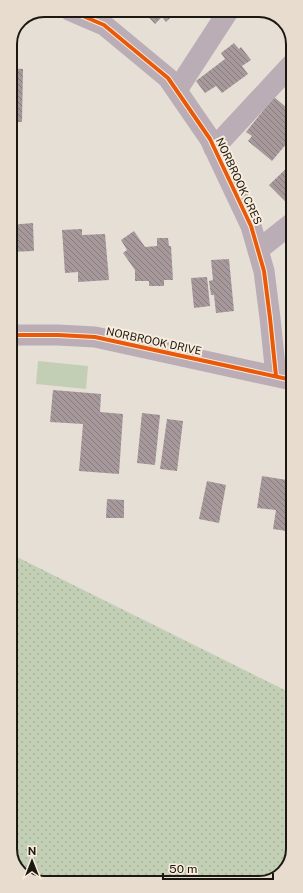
<svg xmlns="http://www.w3.org/2000/svg" width="303" height="893" font-family="'Public Sans',sans-serif">
  <style>
    .grass { fill: url(#grass-dots) }
    .garden { fill: #c3cfb4 }
    .building { fill: url(#building-back-hatch) }
    .lines { fill: none; stroke-linecap: round; stroke-linejoin: round }
    .minor { stroke: #bbadb6; stroke-width: 21 }
    .cycleway-casing { stroke: #f9eddd; stroke-width: 6 }
    .cycleway { stroke: #e8590c; stroke-width: 4 }
    .labels { text-anchor: middle; stroke-width: 4; stroke-linejoin: round; paint-order: stroke }
    .street-label { font-size: 11px; fill: #1c1812; stroke: #f9eddd }
    .rim { fill: none; stroke: #1c1812; stroke-width: 2 }
  </style>
  <defs>
    <pattern id="grass-dots" width="8" height="8" patternUnits="userSpaceOnUse"><rect width="8" height="8" fill="#c3cfb4"/><path d="M2 2h.1M6 6h.1" fill="none" stroke="#a7b19a" stroke-width="1.8" stroke-linecap="round"/></pattern>
    <pattern id="building-back-hatch" width="6" height="6" patternUnits="userSpaceOnUse"><rect width="6" height="6" fill="#a6989b"/><path d="M-1 5l2 2M0 0l6 6M5-1l2 2" fill="none" stroke="#867b7d"/></pattern>
  </defs>
  <rect width="100%" height="100%" fill="#e6dfd6"/>
  <polygon class="grass" points="11,554 293,694 293,849 286,870 268,882 41,883 22,875 11,858"/>
  <polygon class="garden" points="38,361 88,366 86,389 36,384"/>
  <g class="building">
    <polygon points="142,10 179,10 166,22 162,17 155,24"/>
    <polygon points="234,43 239,49 241,47 251,60 242,66 248,74 222,93 216,86 205,93 196,81 225,59 221,53"/>
    <polygon points="10,68 23,69 22,122 10,122"/>
    <polygon points="274,97 292,112 292,137 272,161 248,141 252,136 246,132"/>
    <polygon points="292,163 292,208 269,185"/>
    <polygon points="33,223 34,251 10,252 10,225"/>
    <polygon points="82,229 82,235 105,234 109,280 78,282 78,272 65,273 62,230"/>
    <polygon points="134,231 145,247 157,246 157,238 168,238 169,246 171,246 173,280 164,280 164,286 149,286 149,281 135,281 135,270 123,253 127,250 121,240"/>
    <polygon points="229,259 234,311 216,313 214,295 211,295 209,281 213,280 211,260"/>
    <polygon points="207,277 210,306 194,308 191,278"/>
    <polygon points="10,386 16,386 17,410 11,411"/>
    <polygon points="53,390 101,394 100,412 123,414 119,474 79,471 83,424 50,422"/>
    <polygon points="142,413 160,415 155,465 137,463"/>
    <polygon points="11,417 15,417 16,428 11,428"/>
    <polygon points="167,419 183,421 177,471 160,469"/>
    <polygon points="262,476 293,481 293,532 273,529 276,510 257,508"/>
    <polygon points="207,481 226,485 219,523 199,519"/>
    <polygon points="107,499 124,500 124,518 106,518"/>
  </g>
  <g class="lines">
    <g class="minor">
      <polyline points="69,10 104,25 168,78 210,139 251,226 264,271 270,318 276,376"/>
      <polyline points="177,90 229,10"/>
      <polyline points="214,148 292,64"/>
      <polyline points="258,250 292,223"/>
      <polyline points="10,335 58,335 95,337 292,380"/>
    </g>
    <g class="cycleway-casing">
      <g id="cycleway">
        <polyline points="69,10 104,25 168,78 210,139 251,226 264,271 270,318 276,376"/>
        <polyline points="10,335 58,335 95,337 292,380"/>
      </g>
    </g>
    <use href="#cycleway" class="cycleway"/>
  </g>
  <g class="labels">
    <g class="street-label">
      <text transform="translate(239 181) rotate(65)" y="4">NORBROOK CRES</text>
      <text transform="translate(154 341) rotate(12)" y="4">NORBROOK DRIVE</text>
    </g>
  </g>
  <path d="M0 0H303V893H0ZM44 17H259A27 27 0 0 1 286 44V849A27 27 0 0 1 259 876H44A27 27 0 0 1 17 849V44A27 27 0 0 1 44 17Z" fill="#e7dccd" fill-rule="evenodd"/>
  <path class="rim" d="M44 17H259A27 27 0 0 1 286 44V849A27 27 0 0 1 259 876H44A27 27 0 0 1 17 849V44A27 27 0 0 1 44 17Z"/>
  <g transform="translate(32 861)" stroke="#f9eddd" stroke-width="3" paint-order="stroke">
  <path d="M0-3L7 15L0 10L-7 15Z" fill="#1c1812"/>
  <text y="-6" font-size="11" font-weight="bold" text-anchor="middle" fill="#1c1812">N</text>
  </g>
  <path d="M163 873v6h110v-6" fill="none" stroke="#1c1812" stroke-width="2"/>
  <text x="169" y="873" font-size="12" fill="#1c1812" stroke="#f9eddd" stroke-width="3" paint-order="stroke">50 m</text>
</svg>
